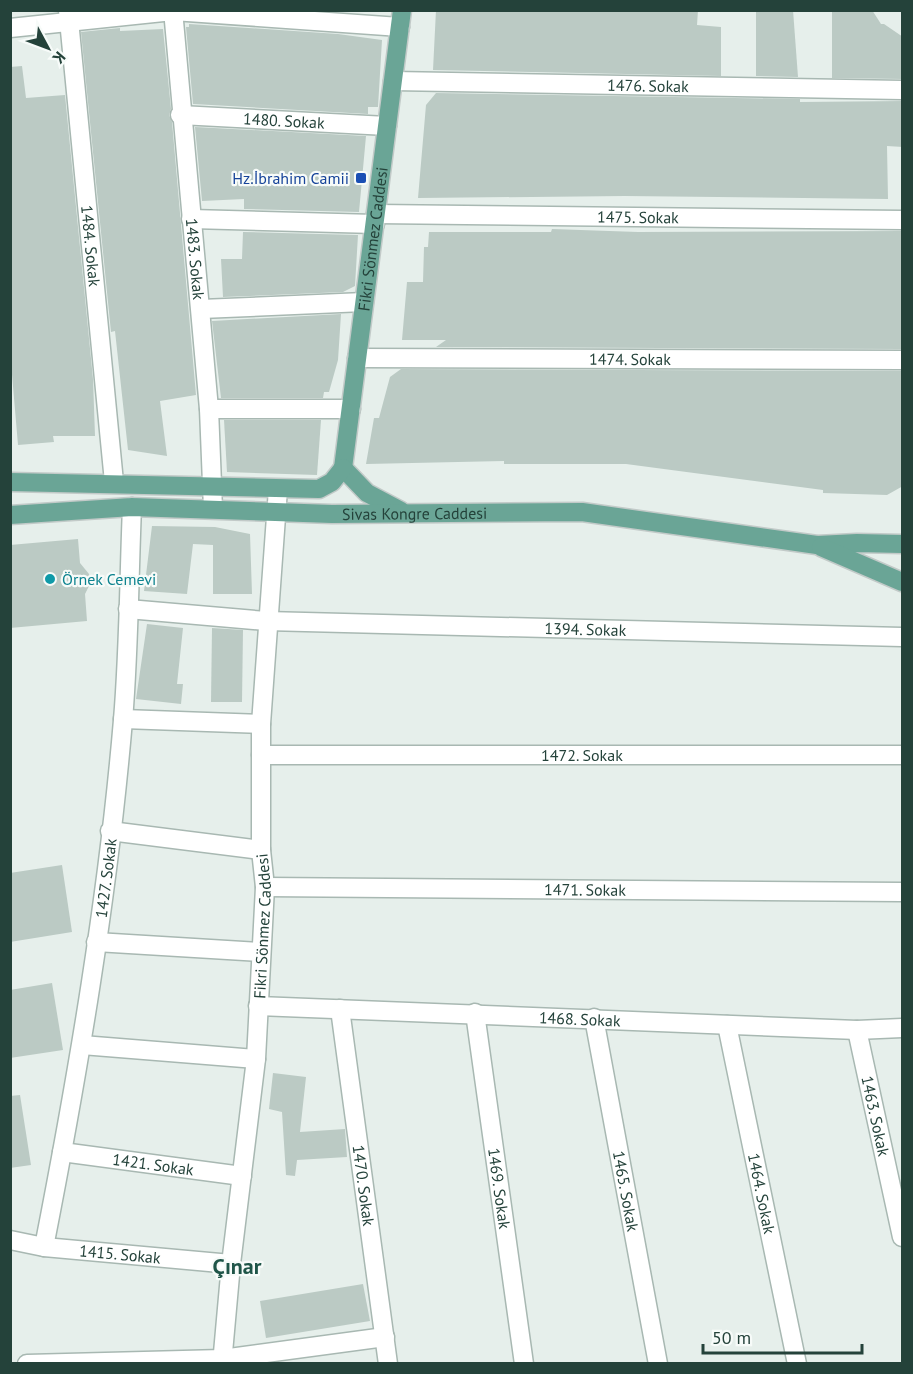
<svg xmlns="http://www.w3.org/2000/svg" width="913" height="1374" font-family="'PT Sans',sans-serif">
  <style>
    .building { fill: #bbcac4 }
    .lines { fill: none; stroke-linecap: round; stroke-linejoin: round }
    .minor-casing { stroke: #a8b8b2; stroke-width: 21 }
    .major-casing { stroke: #c2cac8; stroke-width: 21 }
    .minor { stroke: #fff; stroke-width: 18 }
    .major { stroke: #6aa596; stroke-width: 18 }
    .transit-dot { fill: #1a4fb4; stroke: #f7fbf9; stroke-width: 2 }
    .culture-dot { fill: #0f9aa8; stroke: #f7fbf9; stroke-width: 2 }
    .labels { text-anchor: middle; stroke-width: 4.5; stroke-linejoin: round; paint-order: stroke }
    .street-label { font-size: 16px; fill: #24423a; stroke: #f7fbf9 }
    .transit-label { font-size: 16px; fill: #164399; stroke: #f7fbf9; text-anchor: end }
    .culture-label { font-size: 16px; fill: #0d838f; stroke: #f7fbf9; text-anchor: start }
    .district-label { font-size: 22px; font-weight: bold; fill: #1f5548; stroke: #f7fbf9 }
  </style>
  <rect width="100%" height="100%" fill="#e6efeb"/>
  <g class="building">
    <polygon points="436,10 698,10 697,25 721,27 721,76 433,70"/>
    <polygon points="756,10 793,10 798,77 756,76"/>
    <polygon points="832,10 872,10 881,24 884,24 903,37 903,79 832,78"/>
    <polygon points="189,24 338,34 382,40 378,107 368,107 368,114 193,104 186,27 189,27"/>
    <polygon points="120,28 120,31 163,29 171,109 169,115 172,122 196,395 160,401 167,456 128,450 115,331 111,332 81,32"/>
    <polygon points="22,66 26,98 65,95 93,379 95,436 53,436 54,442 18,445 10,351 10,67"/>
    <polygon points="436,93 800,99 800,102 903,101 903,147 887,146 888,199 625,196 418,198 426,105"/>
    <polygon points="195,127 366,136 359,212 244,209 244,199 202,201"/>
    <polygon points="552,229 638,232 903,231 903,349 436,347 446,340 402,340 407,282 423,282 424,247 428,247 429,232 551,232"/>
    <polygon points="243,232 358,235 355,286 343,292 223,297 221,259 242,259"/>
    <polygon points="341,314 338,360 329,392 324,392 323,398 221,398 212,321"/>
    <polygon points="401,369 903,371 903,486 887,495 823,493 823,490 626,464 504,464 504,461 366,464 374,418 379,418 390,377"/>
    <polygon points="224,420 321,420 317,475 227,472"/>
    <polygon points="152,526 215,527 250,534 252,594 213,594 213,545 193,544 187,594 144,591"/>
    <polygon points="78,539 80,563 89,574 90,584 85,594 87,621 10,628 10,545"/>
    <polygon points="147,624 183,628 177,684 183,684 181,704 136,699"/>
    <polygon points="212,628 243,630 242,702 211,702"/>
    <polygon points="62,865 72,932 10,942 10,873"/>
    <polygon points="52,983 63,1050 10,1058 10,990"/>
    <polygon points="273,1073 306,1077 300,1132 345,1129 347,1157 297,1160 295,1176 286,1175 282,1112 269,1109"/>
    <polygon points="20,1095 31,1165 10,1168 10,1096"/>
    <polygon points="363,1284 370,1321 266,1338 260,1301"/>
  </g>
  <g class="lines">
    <g class="minor-casing">
      <g id="minor">
        <path id="s1" d="M68,10L114,482"/>
        <path id="s2" d="M173,10L209,409L213,509"/>
        <polyline points="10,28 173,11 400,27"/>
        <path id="s3" d="M393,81L902,90"/>
        <path id="s4" d="M180,115L387,126"/>
        <path id="s5" d="M376,214L902,220"/>
        <polyline points="191,219 375,224"/>
        <polyline points="201,309 364,302"/>
        <path id="s6" d="M357,358L902,360"/>
        <polyline points="209,409 351,409"/>
        <path id="s7" d="M128,609L266,621L902,637"/>
        <polyline points="123,719 261,724"/>
        <path id="s8" d="M261,755H902"/>
        <polyline points="110,831 261,850"/>
        <path id="s9" d="M265,887L902,892"/>
        <polyline points="96,942 260,952"/>
        <path id="s10" d="M258,1006L857,1030L902,1028"/>
        <path id="s11" d="M340,1009L388,1364"/>
        <path id="s12" d="M475,1013L524,1364"/>
        <path id="s13" d="M594,1018L658,1364"/>
        <path id="s14" d="M727,1025L797,1364"/>
        <path id="s15" d="M857,1030L902,1237"/>
        <polyline points="82,1045 256,1059"/>
        <path id="s16" d="M62,1152L242,1176"/>
        <path id="s17" d="M10,1240L44,1247L231,1264"/>
        <path id="s18" d="M44,1247C78,1073 108,897 123,720C129,650 129,578 132,507"/>
        <polyline points="27,1364 222,1359 385,1337"/>
        <path id="s19" d="M222,1364L231,1264L256,1059L265,887L261,850V724L278,489"/>
      </g>
    </g>
    <g class="major-casing">
      <g id="major">
        <path id="s20" d="M343,468L402,10"/>
        <polyline points="343,468 367,493 401,511"/>
        <polyline points="10,482 319,489 332,482 343,468"/>
        <path id="s21" d="M10,515L132,507L332,514L582,512L817,545L857,543L902,544"/>
        <polyline points="821,547 902,582"/>
      </g>
    </g>
    <use href="#minor" class="minor"/>
    <use href="#major" class="major"/>
  </g>
  <rect class="transit-dot" x="355" y="172" width="12" height="12" rx="3"/>
  <circle class="culture-dot" cx="50" cy="579" r="6"/>
  <g class="labels">
    <g class="street-label">
      <text dy="6" stroke="none"><textPath href="#s3" startOffset="255">1476. Sokak</textPath></text>
      <text dy="6" stroke="none"><textPath href="#s4" startOffset="104">1480. Sokak</textPath></text>
      <text dy="6" stroke="none"><textPath href="#s5" startOffset="262">1475. Sokak</textPath></text>
      <text dy="6" stroke="none"><textPath href="#s20" startOffset="231">Fikri Sönmez Caddesi</textPath></text>
      <text dy="6" stroke="none"><textPath href="#s1" startOffset="237">1484. Sokak</textPath></text>
      <text dy="6" stroke="none"><textPath href="#s2" startOffset="250">1483. Sokak</textPath></text>
      <text dy="6" stroke="none"><textPath href="#s6" startOffset="273">1474. Sokak</textPath></text>
      <text dy="6" stroke="none"><textPath href="#s21" startOffset="405">Sivas Kongre Caddesi</textPath></text>
      <text dy="6" stroke="none"><textPath href="#s7" startOffset="458">1394. Sokak</textPath></text>
      <text dy="6" stroke="none"><textPath href="#s8" startOffset="321">1472. Sokak</textPath></text>
      <text dy="6" stroke="none"><textPath href="#s18" startOffset="374">1427. Sokak</textPath></text>
      <text dy="6" stroke="none"><textPath href="#s9" startOffset="320">1471. Sokak</textPath></text>
      <text dy="6" stroke="none"><textPath href="#s19" startOffset="440">Fikri Sönmez Caddesi</textPath></text>
      <text dy="6" stroke="none"><textPath href="#s10" startOffset="322">1468. Sokak</textPath></text>
      <text dy="6" stroke="none"><textPath href="#s15" startOffset="88">1463. Sokak</textPath></text>
      <text dy="6" stroke="none"><textPath href="#s16" startOffset="92">1421. Sokak</textPath></text>
      <text dy="6" stroke="none"><textPath href="#s11" startOffset="178">1470. Sokak</textPath></text>
      <text dy="6" stroke="none"><textPath href="#s12" startOffset="177">1469. Sokak</textPath></text>
      <text dy="6" stroke="none"><textPath href="#s13" startOffset="176">1465. Sokak</textPath></text>
      <text dy="6" stroke="none"><textPath href="#s14" startOffset="172">1464. Sokak</textPath></text>
      <text dy="6" stroke="none"><textPath href="#s17" startOffset="111">1415. Sokak</textPath></text>
    </g>
    <g class="transit-label">
      <text x="349" y="184">Hz.İbrahim Camii</text>
    </g>
    <g class="culture-label">
      <text x="62" y="585">Örnek Cemevi</text>
    </g>
    <g class="district-label">
      <text x="237" y="1274">Çınar</text>
    </g>
  </g>
  <rect width="913" height="1374" fill="none" stroke="#24423a" stroke-width="24"/>
  <g transform="translate(48 48) rotate(131)" stroke="#f7fbf9" stroke-width="4.5" paint-order="stroke">
  <path d="M0-4.5L10 22L0 15L-10 22Z" fill="#24423a"/>
  <text y="-9" font-size="16" font-weight="bold" text-anchor="middle" fill="#24423a">K</text>
  </g>
  <path d="M703 1344v9h159v-9" fill="none" stroke="#24423a" stroke-width="3"/>
  <text x="712" y="1344" font-size="18" fill="#24423a" stroke="#f7fbf9" stroke-width="4.5" paint-order="stroke">50 m</text>
</svg>
